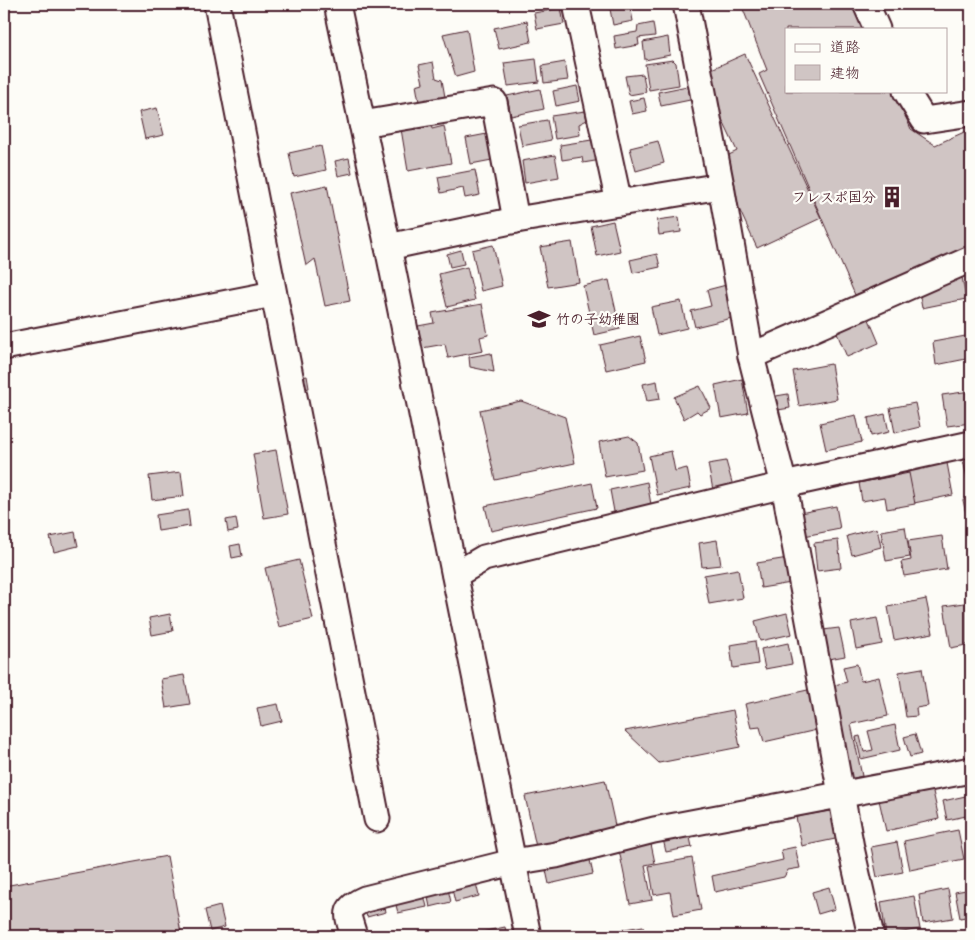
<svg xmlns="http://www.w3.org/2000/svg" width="975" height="940" font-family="'Shantell Sans','Klee One',sans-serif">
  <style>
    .building { fill: #d0c5c4; stroke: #4a1f2b }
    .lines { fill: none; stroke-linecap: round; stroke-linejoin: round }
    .minor-casing { stroke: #4a1f2b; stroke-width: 29 }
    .minor { stroke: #fdfcf7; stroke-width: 25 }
    .labels { text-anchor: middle; stroke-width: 4.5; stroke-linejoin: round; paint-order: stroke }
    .poi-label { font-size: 14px; font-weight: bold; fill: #4a1f2b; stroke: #fdfcf7; text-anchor: end }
  </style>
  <rect width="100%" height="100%" fill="#fdfcf7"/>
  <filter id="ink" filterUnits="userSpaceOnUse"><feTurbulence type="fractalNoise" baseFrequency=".02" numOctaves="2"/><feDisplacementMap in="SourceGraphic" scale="10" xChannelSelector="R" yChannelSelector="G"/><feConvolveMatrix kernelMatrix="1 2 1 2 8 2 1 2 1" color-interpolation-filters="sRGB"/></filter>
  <g filter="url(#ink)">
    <g class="building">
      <polygon points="741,4 857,4 867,29 786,29 786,91 894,91 911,129 935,145 971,129 971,248 855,295 759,74 767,70"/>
      <polygon points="630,5 633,21 613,25 610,9"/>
      <polygon points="561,8 564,24 537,29 534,13"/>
      <polygon points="527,21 531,42 499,49 494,28"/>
      <polygon points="653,23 655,36 638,38 639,45 616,49 614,36 637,32 638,26"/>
      <polygon points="467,29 474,72 456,77 443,34"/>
      <polygon points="668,37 670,55 645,60 643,42"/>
      <polygon points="745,54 821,218 757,248 717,161 737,151 711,96 707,71"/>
      <polygon points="536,59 539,82 508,86 504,63"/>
      <polygon points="673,60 676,63 679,85 649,90 645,64"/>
      <polygon points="433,62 436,78 442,80 445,97 419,102 416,85 423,83 419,65"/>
      <polygon points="565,62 568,80 544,83 542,66"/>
      <polygon points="643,74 646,92 629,95 625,76"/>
      <polygon points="692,85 695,99 661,106 658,92"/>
      <polygon points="577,86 580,101 556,106 553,91"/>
      <polygon points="540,89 544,109 511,116 507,96"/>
      <polygon points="644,98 647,111 632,114 629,101"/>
      <polygon points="157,108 164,135 145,139 139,112"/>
      <polygon points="585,111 587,120 579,124 580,135 555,139 551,116"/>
      <polygon points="430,118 432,129 444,126 451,163 408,171 400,123"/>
      <polygon points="547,120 551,140 522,146 518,125"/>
      <polygon points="492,133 497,159 471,164 466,138"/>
      <polygon points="598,139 601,160 583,163 582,157 562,160 560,145"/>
      <polygon points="658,141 664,163 636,171 630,148"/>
      <polygon points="321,146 326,170 294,177 289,153"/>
      <polygon points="555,155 559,177 525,183 522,161"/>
      <polygon points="349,158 352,173 338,176 335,161"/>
      <polygon points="475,170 480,195 465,198 463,188 441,193 438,177"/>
      <polygon points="327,185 350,301 325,306 315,259 306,266 290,193"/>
      <polygon points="679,217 681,232 659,235 657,220"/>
      <polygon points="613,221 620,251 597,256 591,226"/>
      <polygon points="572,242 579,282 548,287 540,247"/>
      <polygon points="493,245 502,286 481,291 472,250"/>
      <polygon points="461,250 464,264 450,267 447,254"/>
      <polygon points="657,254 660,267 633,273 630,260"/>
      <polygon points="467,267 475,300 447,307 439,274"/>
      <polygon points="962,277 966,299 922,308 918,286"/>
      <polygon points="609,280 620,329 594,335 583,286"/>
      <polygon points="730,284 733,297 727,299 732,318 695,327 691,311 711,306 707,290"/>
      <polygon points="681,301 687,328 657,335 651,307"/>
      <polygon points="482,304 488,335 480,337 483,351 448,358 445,344 422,348 418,326 434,323 432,313"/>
      <polygon points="868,317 879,343 847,357 836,331"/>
      <polygon points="971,335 971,358 936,365 933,342"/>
      <polygon points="640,336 646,361 606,370 600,345"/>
      <polygon points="491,353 494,372 470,367 469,357"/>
      <polygon points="831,364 837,399 799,406 793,371"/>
      <polygon points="307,376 309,388 299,390 296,378"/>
      <polygon points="742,379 748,413 721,418 715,385"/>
      <polygon points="657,381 660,399 647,401 643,384"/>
      <polygon points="700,386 711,408 700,414 697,411 684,419 674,397"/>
      <polygon points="971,391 971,423 947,426 942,395"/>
      <polygon points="788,394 790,408 778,410 776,396"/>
      <polygon points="521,401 565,417 575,463 495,480 480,410"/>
      <polygon points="915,403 920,427 895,433 890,408"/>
      <polygon points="885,414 889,432 871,436 868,418"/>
      <polygon points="856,415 862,442 826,450 820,423"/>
      <polygon points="629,436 638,443 643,470 605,477 599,442"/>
      <polygon points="971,449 971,496 961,451"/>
      <polygon points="276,450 288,514 264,518 253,454"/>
      <polygon points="671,451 675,471 687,468 691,488 657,495 649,456"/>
      <polygon points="726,461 733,486 713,490 708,464"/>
      <polygon points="947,463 953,495 890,508 887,494 865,499 860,475 885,475"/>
      <polygon points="181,472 184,496 152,500 149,476"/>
      <polygon points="909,473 915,504 887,509 885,497 862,501 859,483"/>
      <polygon points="647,482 652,510 615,517 610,490"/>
      <polygon points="592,483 597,508 491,531 485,506"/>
      <polygon points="971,498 971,518 967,519 963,500"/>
      <polygon points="836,506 840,529 804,536 800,513"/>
      <polygon points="188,510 190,526 158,531 156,515"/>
      <polygon points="236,518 238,530 228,532 226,520"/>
      <polygon points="905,527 910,557 886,561 881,531"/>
      <polygon points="877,528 881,547 852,555 847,536"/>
      <polygon points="75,532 78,546 54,552 50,537"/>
      <polygon points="942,536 947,569 904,576 901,562 911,560 908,541"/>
      <polygon points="717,540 721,565 702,567 699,543"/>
      <polygon points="838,540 841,568 817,571 814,543"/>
      <polygon points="240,544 242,556 232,558 230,546"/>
      <polygon points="788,558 791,583 761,588 757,563"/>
      <polygon points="299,560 313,619 279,627 265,568"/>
      <polygon points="738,569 743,598 709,604 704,575"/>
      <polygon points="926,599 933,633 894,640 888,607"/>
      <polygon points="971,602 971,644 951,648 944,606"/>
      <polygon points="787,613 792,634 760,641 755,621"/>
      <polygon points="170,614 173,631 152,635 149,618"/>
      <polygon points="877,618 882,644 856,649 851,623"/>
      <polygon points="839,628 845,656 829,659 823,630"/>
      <polygon points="755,641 758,664 733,668 730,645"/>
      <polygon points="788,643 792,664 765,669 761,649"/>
      <polygon points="857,664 861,681 879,677 888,716 851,724 862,776 850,779 830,686 847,682 843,667"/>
      <polygon points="922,668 928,706 916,708 917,716 906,717 899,672"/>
      <polygon points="184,675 190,704 166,708 161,679"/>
      <polygon points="812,689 821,729 764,742 760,727 751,728 745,704"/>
      <polygon points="278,704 282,721 261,726 257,708"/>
      <polygon points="733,710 740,747 659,763 625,731"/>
      <polygon points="895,725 900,750 861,759 856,737 860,736 864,752 873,750 868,731"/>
      <polygon points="915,734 921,754 910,757 904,737"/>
      <polygon points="605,780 616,830 536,847 525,796"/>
      <polygon points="932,787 939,819 886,831 879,800"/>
      <polygon points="970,795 971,801 971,815 947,820 943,801"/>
      <polygon points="834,810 840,838 802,846 796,817"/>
      <polygon points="971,829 971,855 966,830"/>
      <polygon points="958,830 964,859 910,870 904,841"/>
      <polygon points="689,833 692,847 666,852 663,839"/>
      <polygon points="897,842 903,872 877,877 871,847"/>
      <polygon points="651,844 655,863 645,865 652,900 630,904 619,850"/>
      <polygon points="795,847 800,868 788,870 784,877 715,892 712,876 783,860 781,850"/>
      <polygon points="588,851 593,874 549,884 544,861"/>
      <polygon points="167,856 181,933 162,936 4,936 4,886"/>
      <polygon points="692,858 701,910 674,915 670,892 654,895 649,866"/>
      <polygon points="476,883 479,896 455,902 452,889"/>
      <polygon points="829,887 835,909 818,914 812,892"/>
      <polygon points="448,889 451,902 430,907 427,893"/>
      <polygon points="948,889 953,918 923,923 919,895"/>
      <polygon points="971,889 971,916 960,918 955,892"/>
      <polygon points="424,895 427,907 398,913 395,901"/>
      <polygon points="914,896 920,929 886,935 881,902"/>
      <polygon points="384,903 386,912 367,917 364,908"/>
      <polygon points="220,906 225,927 210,931 205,910"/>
      <polygon points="643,926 645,936 594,936 594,934"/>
      <polygon points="505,927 507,936 462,936"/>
    </g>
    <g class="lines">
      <g class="minor-casing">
        <g id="minor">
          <polyline points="217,4 377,819"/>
          <polyline points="337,4 388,247 528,936"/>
          <polyline points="576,4 619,203"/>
          <polyline points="686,4 721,186 751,356 784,485 851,848 871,936"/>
          <polyline points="866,4 877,29"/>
          <polyline points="906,91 924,120 971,113"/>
          <polyline points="362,124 494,102 516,220"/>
          <polyline points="388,247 516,220 721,186"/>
          <polyline points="4,347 273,294"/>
          <polyline points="751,356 971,259"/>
          <polyline points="455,575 484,558 784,485 971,444"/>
          <path d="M354,936C348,915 342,909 365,899L513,862L556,855L654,830L971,770"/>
        </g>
      </g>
      <use href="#minor" class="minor"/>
    </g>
  </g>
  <defs>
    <g id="building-bare" transform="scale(1.725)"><path d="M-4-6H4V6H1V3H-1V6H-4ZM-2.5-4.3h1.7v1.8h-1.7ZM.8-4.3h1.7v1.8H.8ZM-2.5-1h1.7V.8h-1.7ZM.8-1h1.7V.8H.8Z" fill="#4a1f2b" stroke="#fdfcf7" stroke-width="2.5" paint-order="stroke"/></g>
    <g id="school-bare" transform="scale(1.725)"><path d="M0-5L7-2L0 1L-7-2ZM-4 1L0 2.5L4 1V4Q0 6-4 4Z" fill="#4a1f2b" stroke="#fdfcf7" stroke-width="2.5" paint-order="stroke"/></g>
  </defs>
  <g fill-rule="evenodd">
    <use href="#building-bare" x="892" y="197"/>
    <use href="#school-bare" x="539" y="319"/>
  </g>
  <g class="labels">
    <g class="poi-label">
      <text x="876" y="202">フレスポ国分</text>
      <text x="556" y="324" text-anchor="start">竹の子幼稚園</text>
    </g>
  </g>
  <rect width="975" height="940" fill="none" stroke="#fdfcf7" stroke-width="20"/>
  <rect x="10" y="10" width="955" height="920" fill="none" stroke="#4a1f2b" stroke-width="2" filter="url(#ink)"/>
  <rect x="785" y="28" width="162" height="65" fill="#fdfcf7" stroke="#b5a4a5"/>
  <rect x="795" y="44" width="25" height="8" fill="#fdfcf7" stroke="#b5a4a5"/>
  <text x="830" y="52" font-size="15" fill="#4a1f2b">道路</text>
  <rect x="795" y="65" width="25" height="15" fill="#d0c5c4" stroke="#b5a4a5"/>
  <text x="830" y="78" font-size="15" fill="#4a1f2b">建物</text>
</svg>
